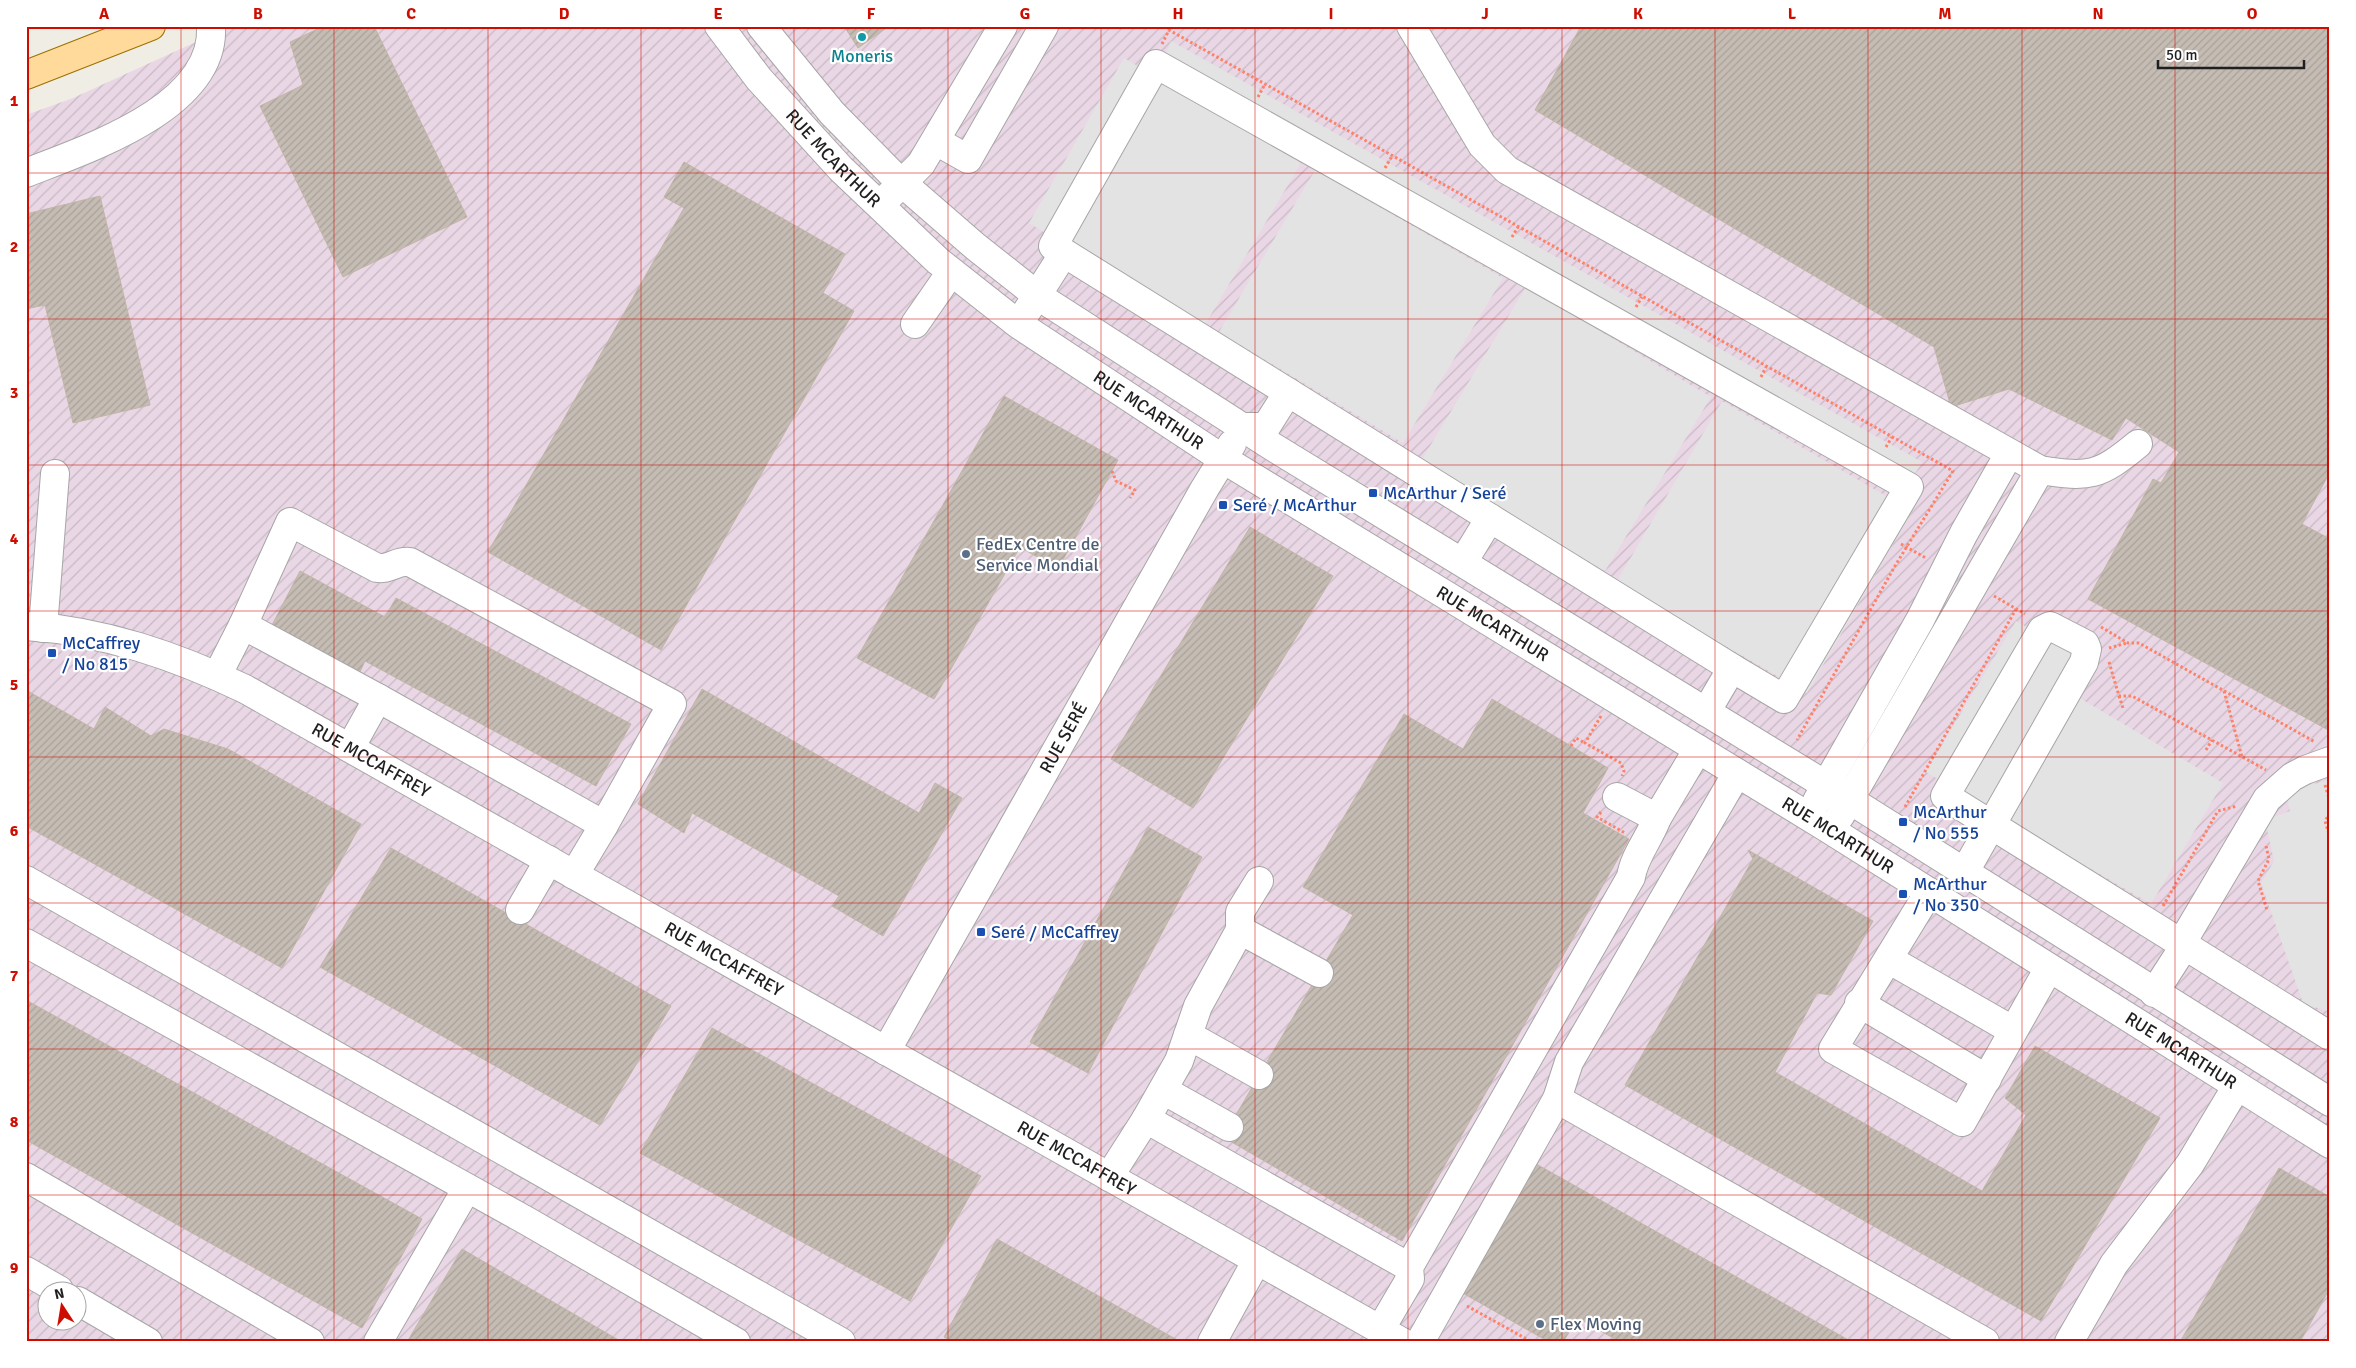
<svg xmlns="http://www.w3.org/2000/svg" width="2356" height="1368" font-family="Signika,sans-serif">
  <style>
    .industrial { fill: url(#industrial-furrows); fill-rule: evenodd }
    .parking { fill: #e3e3e3 }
    .building { fill: url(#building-hatch); stroke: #c3b5a7 }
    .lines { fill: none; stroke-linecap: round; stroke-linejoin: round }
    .minor-casing { stroke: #a6a6a6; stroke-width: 30 }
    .major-casing { stroke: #9a7100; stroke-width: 30 }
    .path { stroke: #ff8168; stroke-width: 3; stroke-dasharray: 2.5 2.5; stroke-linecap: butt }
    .minor { stroke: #fff; stroke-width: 28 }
    .major { stroke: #ffda9b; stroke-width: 28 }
    .grid { fill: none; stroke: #ce0d00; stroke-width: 1; stroke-opacity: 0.55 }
    .culture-dot { fill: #0f9aa8; stroke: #fff; stroke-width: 2 }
    .transit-dot { fill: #1a4fb4; stroke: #fff; stroke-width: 2 }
    .service-dot { fill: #5c6f8a; stroke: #fff; stroke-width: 2 }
    .labels { text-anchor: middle; stroke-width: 4.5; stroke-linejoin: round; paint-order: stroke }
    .culture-label { font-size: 18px; fill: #0d838f; stroke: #fff }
    .street-label { font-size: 18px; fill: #1f1f1f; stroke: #fff }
    .transit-label { font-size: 18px; fill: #164399; stroke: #fff; text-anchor: start }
    .service-label { font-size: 18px; fill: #4e5e75; stroke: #fff; text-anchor: start }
    .neatline { fill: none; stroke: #ce0d00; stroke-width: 2 }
    .grid-label { font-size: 16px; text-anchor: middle; font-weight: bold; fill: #ce0d00 }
  </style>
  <defs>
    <pattern id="industrial-furrows" width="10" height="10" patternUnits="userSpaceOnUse" patternTransform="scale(1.25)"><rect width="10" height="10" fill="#ead7e5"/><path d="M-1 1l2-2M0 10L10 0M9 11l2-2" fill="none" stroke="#c8b8c4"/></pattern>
    <pattern id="building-hatch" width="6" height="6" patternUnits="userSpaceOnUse" patternTransform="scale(1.25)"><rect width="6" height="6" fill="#c5bcb4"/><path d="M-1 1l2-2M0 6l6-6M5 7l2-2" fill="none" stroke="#a9a19a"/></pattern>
  </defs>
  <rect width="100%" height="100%" fill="#f0ede5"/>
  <path class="industrial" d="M231,26H2330V1342H26V115L73,98ZM48,1290H78V1320H48Z"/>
  <g class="parking">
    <polygon points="1171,41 1922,462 1910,482 1162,63"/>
    <polygon points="1124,58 1301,163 1203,328 1029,223"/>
    <polygon points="1315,170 1503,278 1403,443 1219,332"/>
    <polygon points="1526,287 1711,397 1605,571 1421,461"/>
    <polygon points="1722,401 1912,511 1807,693 1616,583"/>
    <polygon points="2016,621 2078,658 2061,687 2223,783 2151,904 1926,772"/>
    <polygon points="2330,780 2330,1012 2303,1003 2261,883 2274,861 2265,820 2290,811 2285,791"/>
  </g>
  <g class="building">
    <polygon points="324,26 374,26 467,217 343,277 260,106 303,85 290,42"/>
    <polygon points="844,26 889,26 858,48"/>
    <polygon points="1581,26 2330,26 2330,472 2302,524 2330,539 2330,731 2088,599 2153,479 2161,483 2179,452 2126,418 2112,440 2009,389 1951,407 1934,347 1535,110"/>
    <polygon points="684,162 845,254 823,293 854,311 661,650 488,552 684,208 664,197"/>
    <polygon points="100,196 150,405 73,423 45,305 26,309 26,214"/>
    <polygon points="1004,396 1118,460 1058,569 1020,547 934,699 857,658"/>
    <polygon points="1250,527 1333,576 1193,808 1111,759"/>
    <polygon points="300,571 385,617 396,598 631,724 596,786 365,661 357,678 270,629"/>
    <polygon points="702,689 919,813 935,783 962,798 883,936 832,906 839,896 692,813 684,833 638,804"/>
    <polygon points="26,690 94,729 105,707 151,736 164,729 228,749 361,824 282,968 26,826"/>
    <polygon points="1492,699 1608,768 1583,813 1629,839 1402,1241 1223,1137 1353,915 1303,887 1404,714 1463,749"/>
    <polygon points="1148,827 1202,857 1088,1073 1030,1042"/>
    <polygon points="391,848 671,1006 600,1125 320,967"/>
    <polygon points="1748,850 1873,921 1831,995 1817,993 1775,1072 1982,1191 2026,1115 2005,1098 2035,1046 2160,1118 2041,1321 1625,1085 1753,859"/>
    <polygon points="26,1000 422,1219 362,1328 26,1140"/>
    <polygon points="712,1028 981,1176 910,1301 640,1153"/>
    <polygon points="1531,1161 1852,1342 1620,1342 1578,1318 1563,1342 1549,1342 1459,1291"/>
    <polygon points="2279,1168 2330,1197 2330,1288 2300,1342 2180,1342"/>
    <polygon points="997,1239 1181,1342 952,1342 944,1337"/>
    <polygon points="462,1249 622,1342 407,1342"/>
  </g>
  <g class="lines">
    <g class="minor-casing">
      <g id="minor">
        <path id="s1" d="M719,26L759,79L841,169L938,261L1018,324L1223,459L1824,826L2330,1144"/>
        <polyline points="761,26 832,113 893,175 976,247 1038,296 1270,445 1842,795 2330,1102"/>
        <path d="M1411,26L1482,145L1507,170L2040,470C2090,478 2099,476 2138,444"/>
        <polyline points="936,141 968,159 1044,26"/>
        <path d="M26,173C86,149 216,108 211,26"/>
        <polyline points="889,196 921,164 1003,26"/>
        <polyline points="1027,311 1064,253"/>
        <polyline points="915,324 951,272"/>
        <polyline points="1243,427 1266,427 1288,392"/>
        <polyline points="1490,518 1053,246 1156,64 1909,487 1784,699 1732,668"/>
        <polyline points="1463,562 1490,518 1732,668 1706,712"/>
        <path d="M243,625L290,522L377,568C390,570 397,560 410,562L672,704L604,825"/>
        <path id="s2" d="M26,626C104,631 176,656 245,689L1402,1342"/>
        <polyline points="43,628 55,474"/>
        <polyline points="217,676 243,625 378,698 604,825 574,875"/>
        <polyline points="350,748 378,698"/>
        <polyline points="1617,797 1657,818 1698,749"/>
        <polyline points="1817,801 1920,620 1964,533 2009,454"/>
        <polyline points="1840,816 2040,470"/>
        <path d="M1964,873L2084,662L2087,649L2085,644L2050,626L2042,630L1945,796C2073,877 2202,955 2330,1036"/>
        <polyline points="26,880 841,1342"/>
        <polyline points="1929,892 1833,1049 1962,1122 2049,968"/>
        <polyline points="520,910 549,860"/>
        <polyline points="1240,930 1319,973"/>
        <polyline points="26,943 527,1221 736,1342"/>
        <polyline points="1890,960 2012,1030"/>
        <polyline points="2154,993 2185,945 2187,934 2267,799 2292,777 2305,770 2330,761"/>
        <polyline points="1859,1003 1987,1079"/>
        <polyline points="1188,1035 1259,1075"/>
        <path id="s3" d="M886,1051L1205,488L1232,444"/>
        <polyline points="1163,1090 1229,1127"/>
        <polyline points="1557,1099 1985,1342"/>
        <polyline points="1146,1119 1179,1061 1198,1006 1240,930 1240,912 1259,881"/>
        <polyline points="26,1177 310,1342"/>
        <polyline points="1109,1177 1146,1119 1409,1267"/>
        <polyline points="26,1271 59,1290"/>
        <polyline points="78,1301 148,1342"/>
        <path d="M1380,1330L1410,1279L1409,1267L1631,877C1634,856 1650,838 1657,818"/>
        <polyline points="378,1342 467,1188"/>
        <polyline points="1212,1342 1257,1260"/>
        <polyline points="1420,1342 1557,1099 1569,1062 1737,773"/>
        <polyline points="2069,1342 2114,1264 2190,1164 2237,1086"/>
      </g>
    </g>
    <g class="major-casing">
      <polyline id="major" points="26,75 151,26"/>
    </g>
    <g class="path">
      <polyline points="1162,44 1169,30 1953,471 1895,566 1797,740"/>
      <polyline points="1258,97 1265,84"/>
      <polyline points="1385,168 1392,156"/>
      <polyline points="1512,237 1518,227"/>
      <polyline points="1636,307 1642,297"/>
      <polyline points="1761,377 1766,367"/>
      <polyline points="1886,447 1892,437"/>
      <polyline points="1112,471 1116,481 1135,490 1130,498"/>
      <polyline points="1901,544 1926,558"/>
      <polyline points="1994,596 2025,614"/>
      <polyline points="2101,627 2128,643 2139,643 2315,742"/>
      <polyline points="2109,648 2127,643"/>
      <polyline points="2109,662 2119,696 2132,696 2266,770"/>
      <polyline points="2224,691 2242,757"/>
      <polyline points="2119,696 2123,708"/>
      <polyline points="1601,716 1585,743 1621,763 1624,771 1622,776"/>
      <polyline points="1571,746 1576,738 1585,743"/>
      <polyline points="2206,750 2212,740"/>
      <polyline points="2325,785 2330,801"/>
      <polyline points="1905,807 2016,609"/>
      <polyline points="1601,812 1597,817 1625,833"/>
      <polyline points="2330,813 2325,821 2330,837"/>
      <polyline points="2266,846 2269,859 2258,881 2267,910"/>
      <polyline points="2163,906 2218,811 2237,806"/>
      <polyline points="1467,1306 1532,1342"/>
    </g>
    <use href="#minor" class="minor"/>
    <use href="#major" class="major"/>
  </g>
  <path class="grid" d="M181,26V1342M334,26V1342M488,26V1342M641,26V1342M794,26V1342M948,26V1342M1101,26V1342M1255,26V1342M1408,26V1342M1562,26V1342M1715,26V1342M1868,26V1342M2022,26V1342M2175,26V1342M26,173H2330M26,319H2330M26,465H2330M26,611H2330M26,757H2330M26,903H2330M26,1049H2330M26,1195H2330"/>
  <circle class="culture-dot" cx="862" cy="37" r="5"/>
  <g class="transit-dot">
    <rect x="1368" y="488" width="10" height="10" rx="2.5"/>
    <rect x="1218" y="500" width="10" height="10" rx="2.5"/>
    <rect x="47" y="648" width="10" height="10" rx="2.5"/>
    <rect x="1898" y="817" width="10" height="10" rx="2.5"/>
    <rect x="1898" y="889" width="10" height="10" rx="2.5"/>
    <rect x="976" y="927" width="10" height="10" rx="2.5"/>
  </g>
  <g class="service-dot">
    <circle cx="966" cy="554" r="5"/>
    <circle cx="1540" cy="1324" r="5"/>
  </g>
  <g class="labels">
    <g class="culture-label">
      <text x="862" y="62">Moneris</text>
    </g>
    <g class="street-label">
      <text dy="6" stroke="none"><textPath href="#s1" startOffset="175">RUE MCARTHUR</textPath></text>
      <text dy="6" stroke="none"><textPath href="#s1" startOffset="580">RUE MCARTHUR</textPath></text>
      <text dy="6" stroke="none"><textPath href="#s1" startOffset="985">RUE MCARTHUR</textPath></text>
      <text dy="6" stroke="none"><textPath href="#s3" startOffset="360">RUE SERÉ</textPath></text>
      <text dy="6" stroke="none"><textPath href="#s2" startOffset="374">RUE MCCAFFREY</textPath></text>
      <text dy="6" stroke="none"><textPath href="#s1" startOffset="1390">RUE MCARTHUR</textPath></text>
      <text dy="6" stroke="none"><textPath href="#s2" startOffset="779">RUE MCCAFFREY</textPath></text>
      <text dy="6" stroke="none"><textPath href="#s1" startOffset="1795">RUE MCARTHUR</textPath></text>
      <text dy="6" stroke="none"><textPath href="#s2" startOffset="1184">RUE MCCAFFREY</textPath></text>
    </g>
    <g class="transit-label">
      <text x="1383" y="499">McArthur / Seré</text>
      <text x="1233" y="511">Seré / McArthur</text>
      <text x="62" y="649">McCaffrey<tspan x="62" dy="21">/ No 815</tspan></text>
      <text x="1913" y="818">McArthur<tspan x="1913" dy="21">/ No 555</tspan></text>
      <text x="1913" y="890">McArthur<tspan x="1913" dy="21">/ No 350</tspan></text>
      <text x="991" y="938">Seré / McCaffrey</text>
    </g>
    <g class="service-label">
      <text x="976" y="550">FedEx Centre de<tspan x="976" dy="21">Service Mondial</tspan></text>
      <text x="1550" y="1330">Flex Moving</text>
    </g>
  </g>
  <rect width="2356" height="1368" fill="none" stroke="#ffffff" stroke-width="55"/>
  <g transform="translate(62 1306) rotate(348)"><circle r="24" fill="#ffffff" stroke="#a5a5a5"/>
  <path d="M0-4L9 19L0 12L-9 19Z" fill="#ce0d00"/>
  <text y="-8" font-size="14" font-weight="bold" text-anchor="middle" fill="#1f1f1f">N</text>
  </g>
  <path d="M2158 60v8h146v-8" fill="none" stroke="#1f1f1f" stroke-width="2.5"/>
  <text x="2166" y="60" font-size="15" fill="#1f1f1f" stroke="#ffffff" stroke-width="4" paint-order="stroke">50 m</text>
  <rect x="28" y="28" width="2300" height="1312" class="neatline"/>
  <g class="grid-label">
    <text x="104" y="19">A</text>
    <text x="258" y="19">B</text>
    <text x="411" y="19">C</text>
    <text x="564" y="19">D</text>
    <text x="718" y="19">E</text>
    <text x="871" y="19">F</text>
    <text x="1025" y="19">G</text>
    <text x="1178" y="19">H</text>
    <text x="1331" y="19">I</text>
    <text x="1485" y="19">J</text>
    <text x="1638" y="19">K</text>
    <text x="1792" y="19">L</text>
    <text x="1945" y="19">M</text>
    <text x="2098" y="19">N</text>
    <text x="2252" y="19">O</text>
    <text x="14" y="106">1</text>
    <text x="14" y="252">2</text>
    <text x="14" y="398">3</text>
    <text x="14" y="544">4</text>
    <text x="14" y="690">5</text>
    <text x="14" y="836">6</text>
    <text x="14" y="981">7</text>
    <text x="14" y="1127">8</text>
    <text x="14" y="1273">9</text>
  </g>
</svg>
